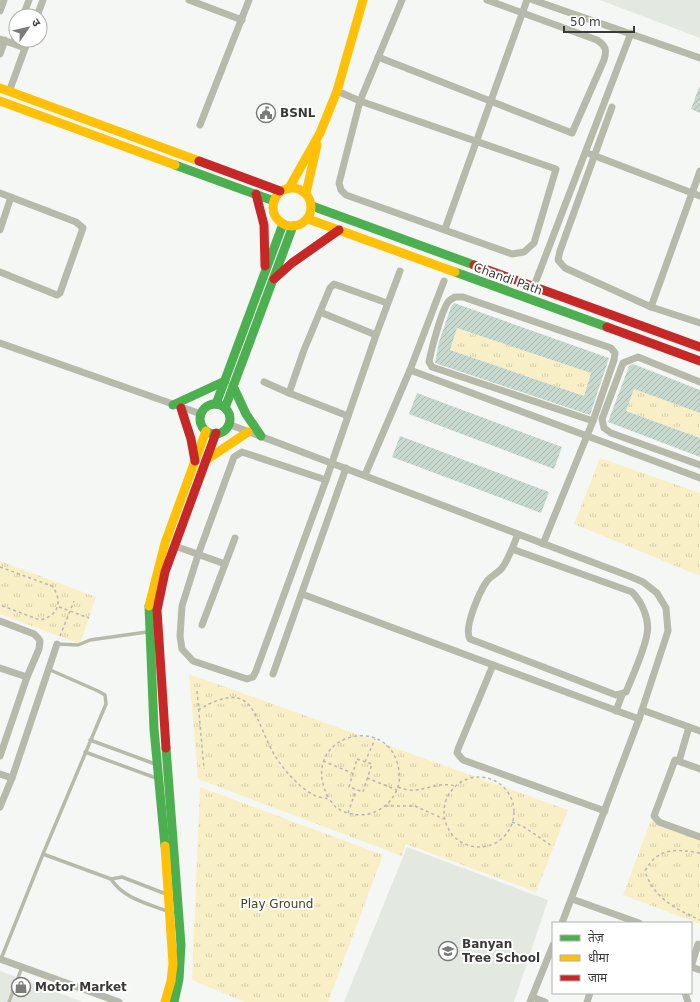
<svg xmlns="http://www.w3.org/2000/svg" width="700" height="1002" font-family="'DejaVu Sans','Noto Sans Devanagari',sans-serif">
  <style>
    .built { fill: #e3e9e1 }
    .grass { fill: url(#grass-tufts) }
    .building { fill: url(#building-hatch); fill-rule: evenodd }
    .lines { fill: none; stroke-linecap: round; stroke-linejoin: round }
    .path { stroke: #b6b8ae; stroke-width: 1.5; stroke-dasharray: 3 3; stroke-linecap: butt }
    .lane { stroke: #b7baab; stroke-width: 3.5 }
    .street { stroke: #b7baab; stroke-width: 7 }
    .fast { stroke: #4caf50; stroke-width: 9 }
    .slow { stroke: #ffc107; stroke-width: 9 }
    .jam { stroke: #c62828; stroke-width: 9 }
    .labels { text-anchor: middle; stroke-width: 4; stroke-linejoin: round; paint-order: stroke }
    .poi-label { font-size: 12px; font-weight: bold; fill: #393a38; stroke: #fff; text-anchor: start }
    .street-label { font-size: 12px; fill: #393a38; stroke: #fff }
    .park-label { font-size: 12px; fill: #4b411d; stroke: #fff }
  </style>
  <defs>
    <pattern id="grass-tufts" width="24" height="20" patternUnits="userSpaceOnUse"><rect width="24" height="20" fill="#f9efc6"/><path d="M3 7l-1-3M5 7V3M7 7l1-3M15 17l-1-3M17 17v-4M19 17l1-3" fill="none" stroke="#d6ceab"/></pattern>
    <pattern id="building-hatch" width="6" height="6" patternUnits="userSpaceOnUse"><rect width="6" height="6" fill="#c7d8ce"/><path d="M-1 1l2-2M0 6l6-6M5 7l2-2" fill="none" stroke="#acbab2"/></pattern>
  </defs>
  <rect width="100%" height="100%" fill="#f5f7f4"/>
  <g class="built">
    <polygon points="600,0 700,0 700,38"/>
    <polygon points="407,847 548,900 514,1002 344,1002"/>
    <polygon points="0,971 83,1002 0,1002"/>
  </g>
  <g class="grass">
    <polygon points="457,328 591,373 584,396 450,350"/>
    <polygon points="634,389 700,413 700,438 626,411"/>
    <polygon points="600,458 700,493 700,576 574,524"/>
    <polygon points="0,561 96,597 80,644 0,614"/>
    <polygon points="189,674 568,810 536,892 406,844 402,856 198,779"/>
    <polygon points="200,787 383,855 328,1002 245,1002 192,980"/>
    <polygon points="651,820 700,838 700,924 623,895"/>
  </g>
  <g class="building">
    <polygon points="699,87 700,88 700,113 691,109"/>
    <path d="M454,303L609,358L590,415L435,363L439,342L451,307ZM457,328L591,373L584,396L450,350Z"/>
    <polygon points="633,364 700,390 700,413 634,389 626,411 700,438 700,457 608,422 629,366"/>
    <polygon points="417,393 562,447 554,469 409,414"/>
    <polygon points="400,436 549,492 541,513 392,457"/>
  </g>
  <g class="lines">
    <g class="path">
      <path d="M0,567L52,586C63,600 59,616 40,620L0,605"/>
      <polyline points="59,607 89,618"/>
      <polyline points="60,636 74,601"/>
      <polyline points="197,691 204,769"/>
      <path d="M198,710C259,674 252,723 279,762C288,774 301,789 314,795C318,798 324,797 328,799C332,801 334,806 337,808C349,816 365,817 377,811C389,805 396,795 399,783C400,775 399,767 396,759C378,713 297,740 329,799"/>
      <polygon points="357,759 372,764 363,792 349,787"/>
      <polyline points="323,761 352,773"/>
      <polyline points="365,762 375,739"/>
      <circle cx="479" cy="812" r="35"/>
      <polyline points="367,778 397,790"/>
      <path d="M398,787C420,797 433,780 455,786"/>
      <polyline points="385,806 415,806 444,819"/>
      <polyline points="348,813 356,790"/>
      <polyline points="512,822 524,827 552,846"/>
      <path d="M700,853C676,849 658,847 645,871C653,898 676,909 700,920"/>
    </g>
    <g class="lane">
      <polyline points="57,644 78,645 90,640 147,632"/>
      <polyline points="90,740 155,764"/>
      <polyline points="85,752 156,778"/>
      <polyline points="43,854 111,879 122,877 166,894"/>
      <path d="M111,879C123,898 146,903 167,911"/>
      <polyline points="1,959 43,854 106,704 105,695 98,691 48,669"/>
      <polyline points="9,1002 22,967"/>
    </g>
    <g class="street">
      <polyline points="189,0 242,20"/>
      <polyline points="533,0 700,58"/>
      <polyline points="0,11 4,0"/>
      <polyline points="23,16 29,0"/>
      <polyline points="37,16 43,0"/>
      <polyline points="0,39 25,48"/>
      <polyline points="13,43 16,34"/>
      <polyline points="0,54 5,40"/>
      <path d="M378,57L572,133L604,60C607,50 606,46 597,40L487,0"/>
      <polyline points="337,91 360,101 556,169 534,243 524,252 512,254 346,195 341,190 339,183 360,101 402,0"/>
      <polyline points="9,92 28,40"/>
      <polyline points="612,107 560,251 558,260 565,268 651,307 700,323"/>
      <polyline points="200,125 249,0"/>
      <polyline points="590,154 700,196"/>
      <polyline points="0,193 76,222 83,228 60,293 57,295 0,272"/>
      <polyline points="445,229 527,0"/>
      <polyline points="0,230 11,197"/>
      <polyline points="534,286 631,33"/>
      <path d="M455,297H463L611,348L615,353L614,360L593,421L432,367L429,362C431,351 442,308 449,301C451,299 453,298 455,297Z"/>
      <polyline points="651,307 700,171"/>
      <polyline points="320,312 376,335"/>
      <polyline points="0,343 201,414"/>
      <polyline points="410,370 700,478"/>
      <polyline points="264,382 289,393"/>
      <polyline points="700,382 638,357 623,363 602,419 604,428 611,433 700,465"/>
      <polyline points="348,416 289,393 304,350 330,288 334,284 387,303"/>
      <polyline points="228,424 629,576 643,582 657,593 666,608 668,631 639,719 562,923"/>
      <polygon points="242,452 326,480 256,671 253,677 247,679 193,661 182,649 180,636 182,606 198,555 234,457"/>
      <polyline points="365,475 410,370 444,281"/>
      <polyline points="326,480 376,335 400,271"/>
      <polyline points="543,544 593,421"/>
      <polyline points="175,546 225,564"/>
      <path d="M512,549C509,555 506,563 502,568C498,573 491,576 487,581C480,591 463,628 470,639L616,695L626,692C632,678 645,648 647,634C650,620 642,602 632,592L512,549L518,534"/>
      <polyline points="302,594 639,719"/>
      <polyline points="0,621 34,634 38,638 40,641 39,649 27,677 0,756"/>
      <polyline points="202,625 235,538"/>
      <polyline points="493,665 458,749 457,753 463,760 605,811"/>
      <polyline points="0,668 27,677"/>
      <polyline points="273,674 346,468"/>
      <polyline points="642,710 700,731"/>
      <polyline points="616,711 622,695"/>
      <polyline points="679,761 689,727"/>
      <polyline points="700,769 675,760 654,816 659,822 700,837"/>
      <polyline points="0,774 12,778"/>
      <polyline points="0,807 12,778 57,644"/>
      <polyline points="572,899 639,923"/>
      <polyline points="698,944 691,967 700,970"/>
      <polyline points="0,959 119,1002"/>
      <polyline points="685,993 688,1002"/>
      <polyline points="532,997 545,1002"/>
      <polyline points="530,1002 553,945"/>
      <polyline points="587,1002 590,993"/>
    </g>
    <g class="fast">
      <polyline points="175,165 274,201"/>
      <polyline points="312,206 474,265"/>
      <polyline points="455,272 607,327"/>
      <polyline points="233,386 246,414 261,436"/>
      <polyline points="216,404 283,224"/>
      <circle cx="215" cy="419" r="15"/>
      <polyline points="173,405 225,381"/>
      <polyline points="225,408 293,226"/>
      <polyline points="149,606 154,729 165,846"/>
      <polyline points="166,748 181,945 179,979 174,1002"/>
    </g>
    <g class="slow">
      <polyline points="0,88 199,161"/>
      <polyline points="0,101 175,165"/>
      <circle cx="292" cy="207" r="19"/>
      <polyline points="289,188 320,133 337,91 363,0"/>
      <polyline points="306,193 317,145"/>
      <polyline points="308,219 455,272"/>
      <polyline points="206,460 248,432"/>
      <polyline points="149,606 165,543 206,431"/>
      <polyline points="165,846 173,964 171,981 165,1002"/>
    </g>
    <g class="jam">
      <polyline points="199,161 280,191"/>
      <polyline points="256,194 264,225 265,266"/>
      <polyline points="474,265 700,347"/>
      <polyline points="274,279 292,263 339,230"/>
      <polyline points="607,327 700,361"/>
      <polyline points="181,408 191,439 195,461"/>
      <polyline points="166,748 157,610 165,572 216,433"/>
    </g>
  </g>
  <defs>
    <g id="civic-ring" transform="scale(1)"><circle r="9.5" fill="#fff" stroke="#7b7c7a" stroke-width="1.5"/><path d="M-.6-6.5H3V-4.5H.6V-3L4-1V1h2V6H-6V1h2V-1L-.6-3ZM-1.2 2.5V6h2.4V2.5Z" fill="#7b7c7a"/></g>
    <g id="school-ring" transform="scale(1)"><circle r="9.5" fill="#fff" stroke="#7b7c7a" stroke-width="1.5"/><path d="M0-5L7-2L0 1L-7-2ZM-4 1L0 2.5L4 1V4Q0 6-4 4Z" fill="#7b7c7a"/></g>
    <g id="shop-ring" transform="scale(1)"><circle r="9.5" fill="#fff" stroke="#7b7c7a" stroke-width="1.5"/><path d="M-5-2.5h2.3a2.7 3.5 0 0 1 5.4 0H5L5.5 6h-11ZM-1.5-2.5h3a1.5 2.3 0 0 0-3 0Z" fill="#7b7c7a"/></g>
  </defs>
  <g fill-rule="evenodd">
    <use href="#civic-ring" x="266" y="113"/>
    <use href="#school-ring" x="448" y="951"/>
    <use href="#shop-ring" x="21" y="987"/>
  </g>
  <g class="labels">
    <g class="poi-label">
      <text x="280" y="117">BSNL</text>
      <text x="462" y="948">Banyan<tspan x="462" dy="14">Tree School</tspan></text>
      <text x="35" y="991">Motor Market</text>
    </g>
    <g class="street-label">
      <text transform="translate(508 279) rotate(20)" y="4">Chandi Path</text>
    </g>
    <g class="park-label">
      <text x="277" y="908">Play Ground</text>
    </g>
  </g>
  <rect x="552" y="922" width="140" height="72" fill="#ffffff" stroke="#b0b0af"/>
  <rect x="560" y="935" width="20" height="6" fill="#4caf50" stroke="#b0b0af"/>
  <text x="588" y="942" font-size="12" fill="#393a38">तेज़</text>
  <rect x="560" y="955" width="20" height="6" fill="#ffc107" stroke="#b0b0af"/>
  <text x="588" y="962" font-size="12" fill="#393a38">धीमा</text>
  <rect x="560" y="975" width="20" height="6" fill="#c62828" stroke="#b0b0af"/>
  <text x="588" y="982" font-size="12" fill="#393a38">जाम</text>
  <g transform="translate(28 28) rotate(56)"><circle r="19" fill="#ffffff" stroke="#b0b0af"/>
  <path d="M0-3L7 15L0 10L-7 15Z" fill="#7b7c7a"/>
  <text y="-6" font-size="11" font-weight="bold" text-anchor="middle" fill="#393a38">उ</text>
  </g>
  <path d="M564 26v6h70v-6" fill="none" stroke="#393a38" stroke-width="2"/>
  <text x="570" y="26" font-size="12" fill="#393a38" stroke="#ffffff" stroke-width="3" paint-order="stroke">50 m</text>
</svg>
